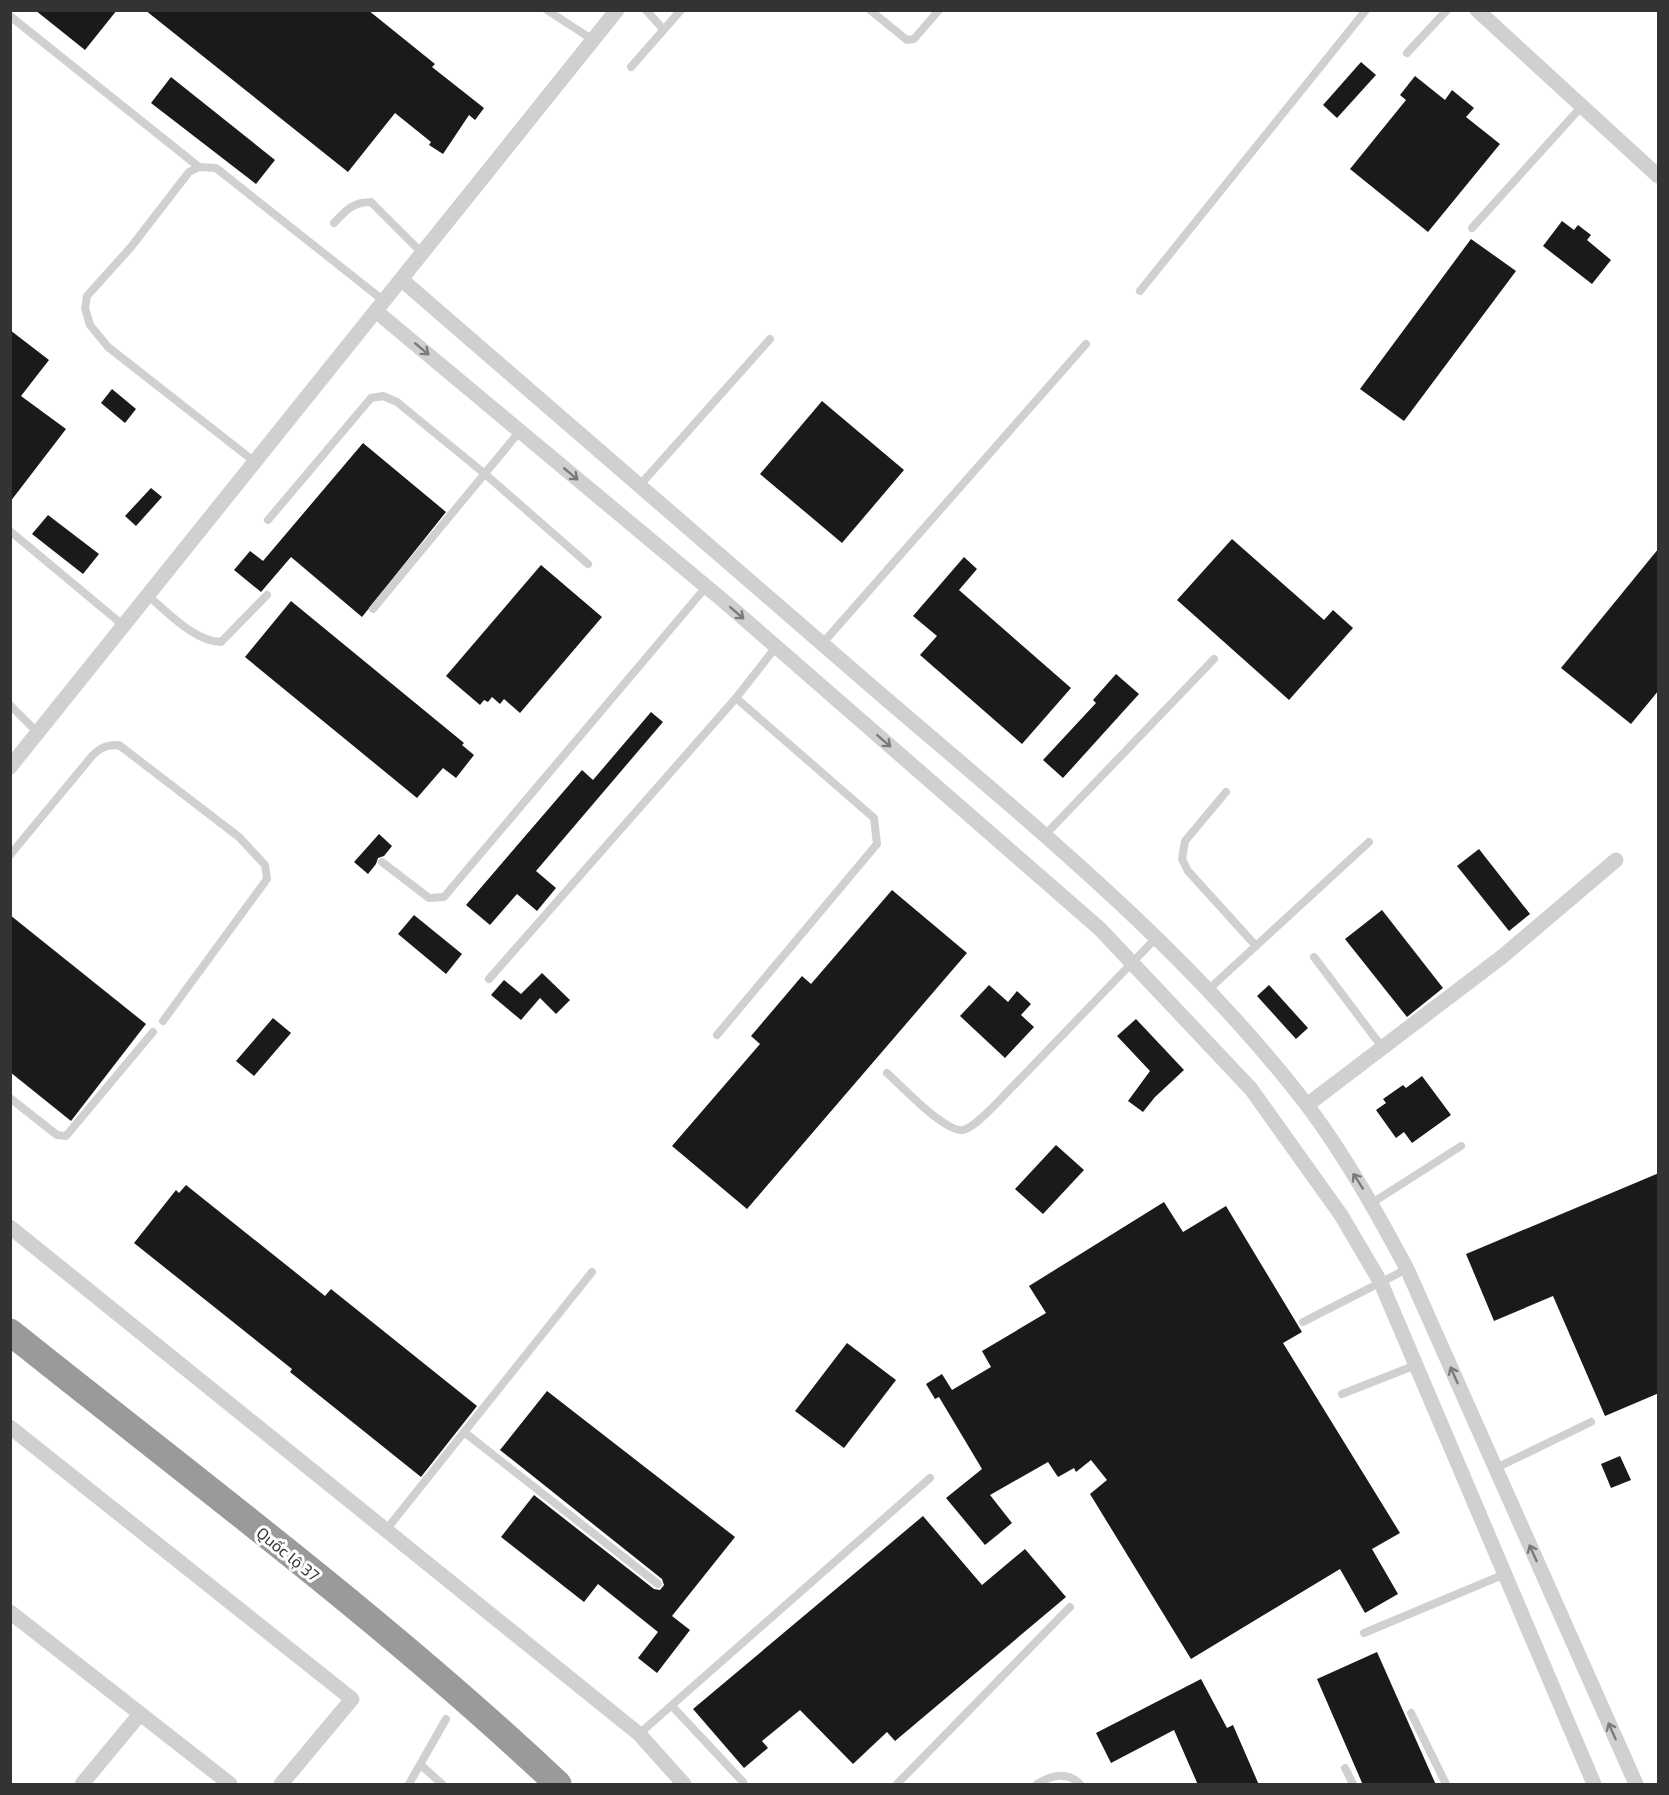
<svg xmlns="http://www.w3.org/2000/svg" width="1669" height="1795" font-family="'Exo 2',sans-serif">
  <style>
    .building { fill: #1a1a1a }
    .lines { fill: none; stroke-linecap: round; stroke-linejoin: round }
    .lane { stroke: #d0d0d0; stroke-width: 8 }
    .street { stroke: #d0d0d0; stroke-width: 15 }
    .highway { stroke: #9a9a9a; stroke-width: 27 }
    .oneway { stroke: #7a7a7a }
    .labels { text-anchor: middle; stroke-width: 6; stroke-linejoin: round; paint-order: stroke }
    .street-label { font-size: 16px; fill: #333; stroke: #fff }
  </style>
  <rect width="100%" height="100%" fill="#fff"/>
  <g class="building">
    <polygon points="35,10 117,10 85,50"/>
    <polygon points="145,10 368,10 435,64 432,67 484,108 475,120 469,115 443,154 429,145 431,142 395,113 348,172"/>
    <polygon points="1361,62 1376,75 1337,118 1323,105"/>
    <polygon points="1415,76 1445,100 1452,90 1474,108 1466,117 1500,144 1428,232 1350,169 1406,100 1400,95"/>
    <polygon points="171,77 275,160 256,184 151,103"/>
    <polygon points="1562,221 1574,230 1578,225 1591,235 1587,240 1611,260 1592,284 1543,246"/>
    <polygon points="1471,239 1516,271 1404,421 1360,389"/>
    <polygon points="10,330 49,360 21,396 66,429 10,502"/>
    <polygon points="112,389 136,409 125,423 101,403"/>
    <polygon points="822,401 904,470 842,543 760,474"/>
    <polygon points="363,443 446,512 362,617 291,557 261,592 234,570 250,551 263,561"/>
    <polygon points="151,488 162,497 136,526 125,516"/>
    <polygon points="48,515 99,554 83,574 32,534"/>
    <polygon points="1232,539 1324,620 1333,610 1353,628 1289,700 1177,600"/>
    <polygon points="1659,548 1659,690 1631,724 1561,668"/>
    <polygon points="964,557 977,569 959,590 1071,688 1022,744 920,655 937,636 913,616"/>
    <polygon points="541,565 602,617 520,713 504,699 500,704 492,697 488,702 484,700 480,705 446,676"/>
    <polygon points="291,601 464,743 462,745 474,755 456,778 443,768 417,798 245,657"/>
    <polygon points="1116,674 1139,694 1063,778 1043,760 1096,703 1093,700"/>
    <polygon points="651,712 663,722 536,871 556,888 537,911 517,894 490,925 466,905 582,770 593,780"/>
    <polygon points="379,834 392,846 384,856 378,858 376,864 368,874 354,862"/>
    <polygon points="1479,849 1530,914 1509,931 1457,866"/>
    <polygon points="892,890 967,953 747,1209 672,1146 760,1044 751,1036 802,976 811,984"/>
    <polygon points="1382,910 1443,988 1407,1017 1345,939"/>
    <polygon points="10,915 146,1024 71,1121 10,1072"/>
    <polygon points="414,915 462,954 446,974 398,934"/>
    <polygon points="542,973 570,1000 556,1014 540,998 521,1020 491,995 504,980 521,994"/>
    <polygon points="989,985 1008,1002 1017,991 1031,1004 1021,1015 1034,1027 1005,1058 960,1016"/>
    <polygon points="1269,985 1308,1028 1296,1039 1257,996"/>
    <polygon points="273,1018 291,1033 254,1076 236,1061"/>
    <polygon points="1136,1019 1184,1070 1155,1097 1143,1112 1128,1101 1150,1071 1117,1036"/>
    <polygon points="1422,1076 1451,1115 1412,1143 1404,1132 1396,1138 1376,1110 1386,1103 1383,1099 1403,1085 1406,1088"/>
    <polygon points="1056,1145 1084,1170 1043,1214 1015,1189"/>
    <polygon points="1659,1173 1659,1393 1605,1416 1553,1296 1494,1321 1466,1254"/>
    <polygon points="186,1185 325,1296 331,1289 477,1406 421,1477 290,1372 292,1369 134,1243 176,1190 179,1193"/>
    <polygon points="1164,1202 1183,1232 1226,1206 1302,1332 1283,1343 1400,1533 1372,1549 1398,1594 1365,1613 1340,1569 1191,1659 1090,1494 1107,1480 1091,1460 1076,1472 1074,1468 1058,1477 1048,1462 990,1495 1012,1523 985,1545 946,1498 982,1469 939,1397 935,1399 926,1384 942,1374 952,1390 991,1367 982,1351 1046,1313 1029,1286"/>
    <polygon points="847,1343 896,1380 844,1448 795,1411"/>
    <polygon points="547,1391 735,1537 672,1616 690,1630 657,1673 638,1658 658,1632 598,1584 584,1602 501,1537 534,1495 654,1589 660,1590 664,1585 662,1579 500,1450"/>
    <polygon points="1620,1456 1631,1480 1611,1488 1601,1464"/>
    <polygon points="923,1516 982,1585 1025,1549 1066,1597 895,1741 887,1732 853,1764 800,1710 762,1741 768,1748 744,1768 693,1709"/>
    <polygon points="1377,1652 1436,1785 1363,1785 1317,1679"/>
    <polygon points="1201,1679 1227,1728 1233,1725 1259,1785 1198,1785 1174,1730 1111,1763 1096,1733"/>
  </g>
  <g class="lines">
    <g class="lane">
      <polyline points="547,10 593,40"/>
      <polyline points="646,10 663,29"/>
      <polyline points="870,10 907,40 914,39 939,10"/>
      <polyline points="10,16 199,167"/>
      <polyline points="1407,53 1447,10"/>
      <polyline points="631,67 681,10"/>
      <path d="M334,223C346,210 353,202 371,202L423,254"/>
      <polyline points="1472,228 1582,106"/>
      <polyline points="1140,291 1366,10"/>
      <polyline points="255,462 108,347 90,325 85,308 87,296 131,247 189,172 199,167 216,168 384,301"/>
      <polyline points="640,485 770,339"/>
      <polyline points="268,520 371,398 383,396 397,402 485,474 588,564"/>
      <polyline points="10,531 124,626"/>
      <path d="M148,596C168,612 195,642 221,642L267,595"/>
      <polyline points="373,609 520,431"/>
      <polyline points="822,644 1086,344"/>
      <polyline points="10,705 38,733"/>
      <polyline points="1226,792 1185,841 1182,859 1188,871 1256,946"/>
      <polyline points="1044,836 1214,659"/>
      <path d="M10,855L92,756C101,747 107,745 119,745L239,837L265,865L267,879L163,1021"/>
      <polyline points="382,862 429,898 444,897 706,587"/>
      <polyline points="1314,957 1382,1047"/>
      <polyline points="489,979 736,698"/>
      <polyline points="1208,990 1369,842"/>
      <polyline points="717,1035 877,844 874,818 736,698 776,647"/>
      <path d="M887,1073C901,1085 945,1133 963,1130C974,1127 985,1114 993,1107L1155,939"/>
      <polyline points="10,1098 57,1135 66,1136 153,1032"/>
      <polyline points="1372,1203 1461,1146"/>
      <polyline points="1303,1322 1407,1269"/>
      <polyline points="1342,1394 1416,1365"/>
      <polyline points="464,1432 658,1584"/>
      <polyline points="1496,1468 1591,1422"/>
      <polyline points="386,1530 592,1272"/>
      <polyline points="1364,1633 1505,1574"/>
      <polyline points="672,1706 743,1782"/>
      <polyline points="1411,1713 1446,1784"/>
      <polyline points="639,1734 930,1478"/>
      <polyline points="422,1766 442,1784"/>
      <polyline points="1345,1768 1353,1784"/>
      <polyline points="409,1784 446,1719"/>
      <polyline points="897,1784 1070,1607"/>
      <path d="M1037,1784C1052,1775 1067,1771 1080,1784"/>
    </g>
    <g class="street">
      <polyline points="1477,10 1658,176"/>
      <path d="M402,280C559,415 715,551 871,686C1023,817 1184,945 1307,1105C1346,1157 1377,1213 1407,1269L1636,1784"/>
      <polyline points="377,312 726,603 1100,929 1251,1089 1341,1215 1381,1283 1594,1784"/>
      <polyline points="10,767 617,10"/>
      <polyline points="1307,1105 1503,956 1616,860"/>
      <polyline points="10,1227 639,1734 684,1784"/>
      <polyline points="10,1427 352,1699 281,1784"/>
      <polyline points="10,1612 230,1784"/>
      <polyline points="82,1784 140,1714"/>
    </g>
    <path class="highway" d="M10,1332C195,1480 386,1622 558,1784"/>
  </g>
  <defs><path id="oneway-shaft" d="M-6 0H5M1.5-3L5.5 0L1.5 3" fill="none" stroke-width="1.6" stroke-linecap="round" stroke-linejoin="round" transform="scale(1.5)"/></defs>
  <g class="oneway">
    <use href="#oneway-shaft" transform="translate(422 349) rotate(40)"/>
    <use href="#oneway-shaft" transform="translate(571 474) rotate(40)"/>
    <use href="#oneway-shaft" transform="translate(737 613) rotate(41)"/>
    <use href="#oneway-shaft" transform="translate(884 741) rotate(41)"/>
    <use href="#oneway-shaft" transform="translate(1358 1181) rotate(-123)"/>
    <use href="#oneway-shaft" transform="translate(1454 1375) rotate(-114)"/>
    <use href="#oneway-shaft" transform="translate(1533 1553) rotate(-114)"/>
    <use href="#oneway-shaft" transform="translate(1612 1731) rotate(-114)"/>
  </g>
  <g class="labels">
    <g class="street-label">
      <text transform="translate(288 1554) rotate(39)" y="6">Quốc lộ 37</text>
    </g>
  </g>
  <rect width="1669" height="1795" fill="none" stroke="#333333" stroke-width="24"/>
</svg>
